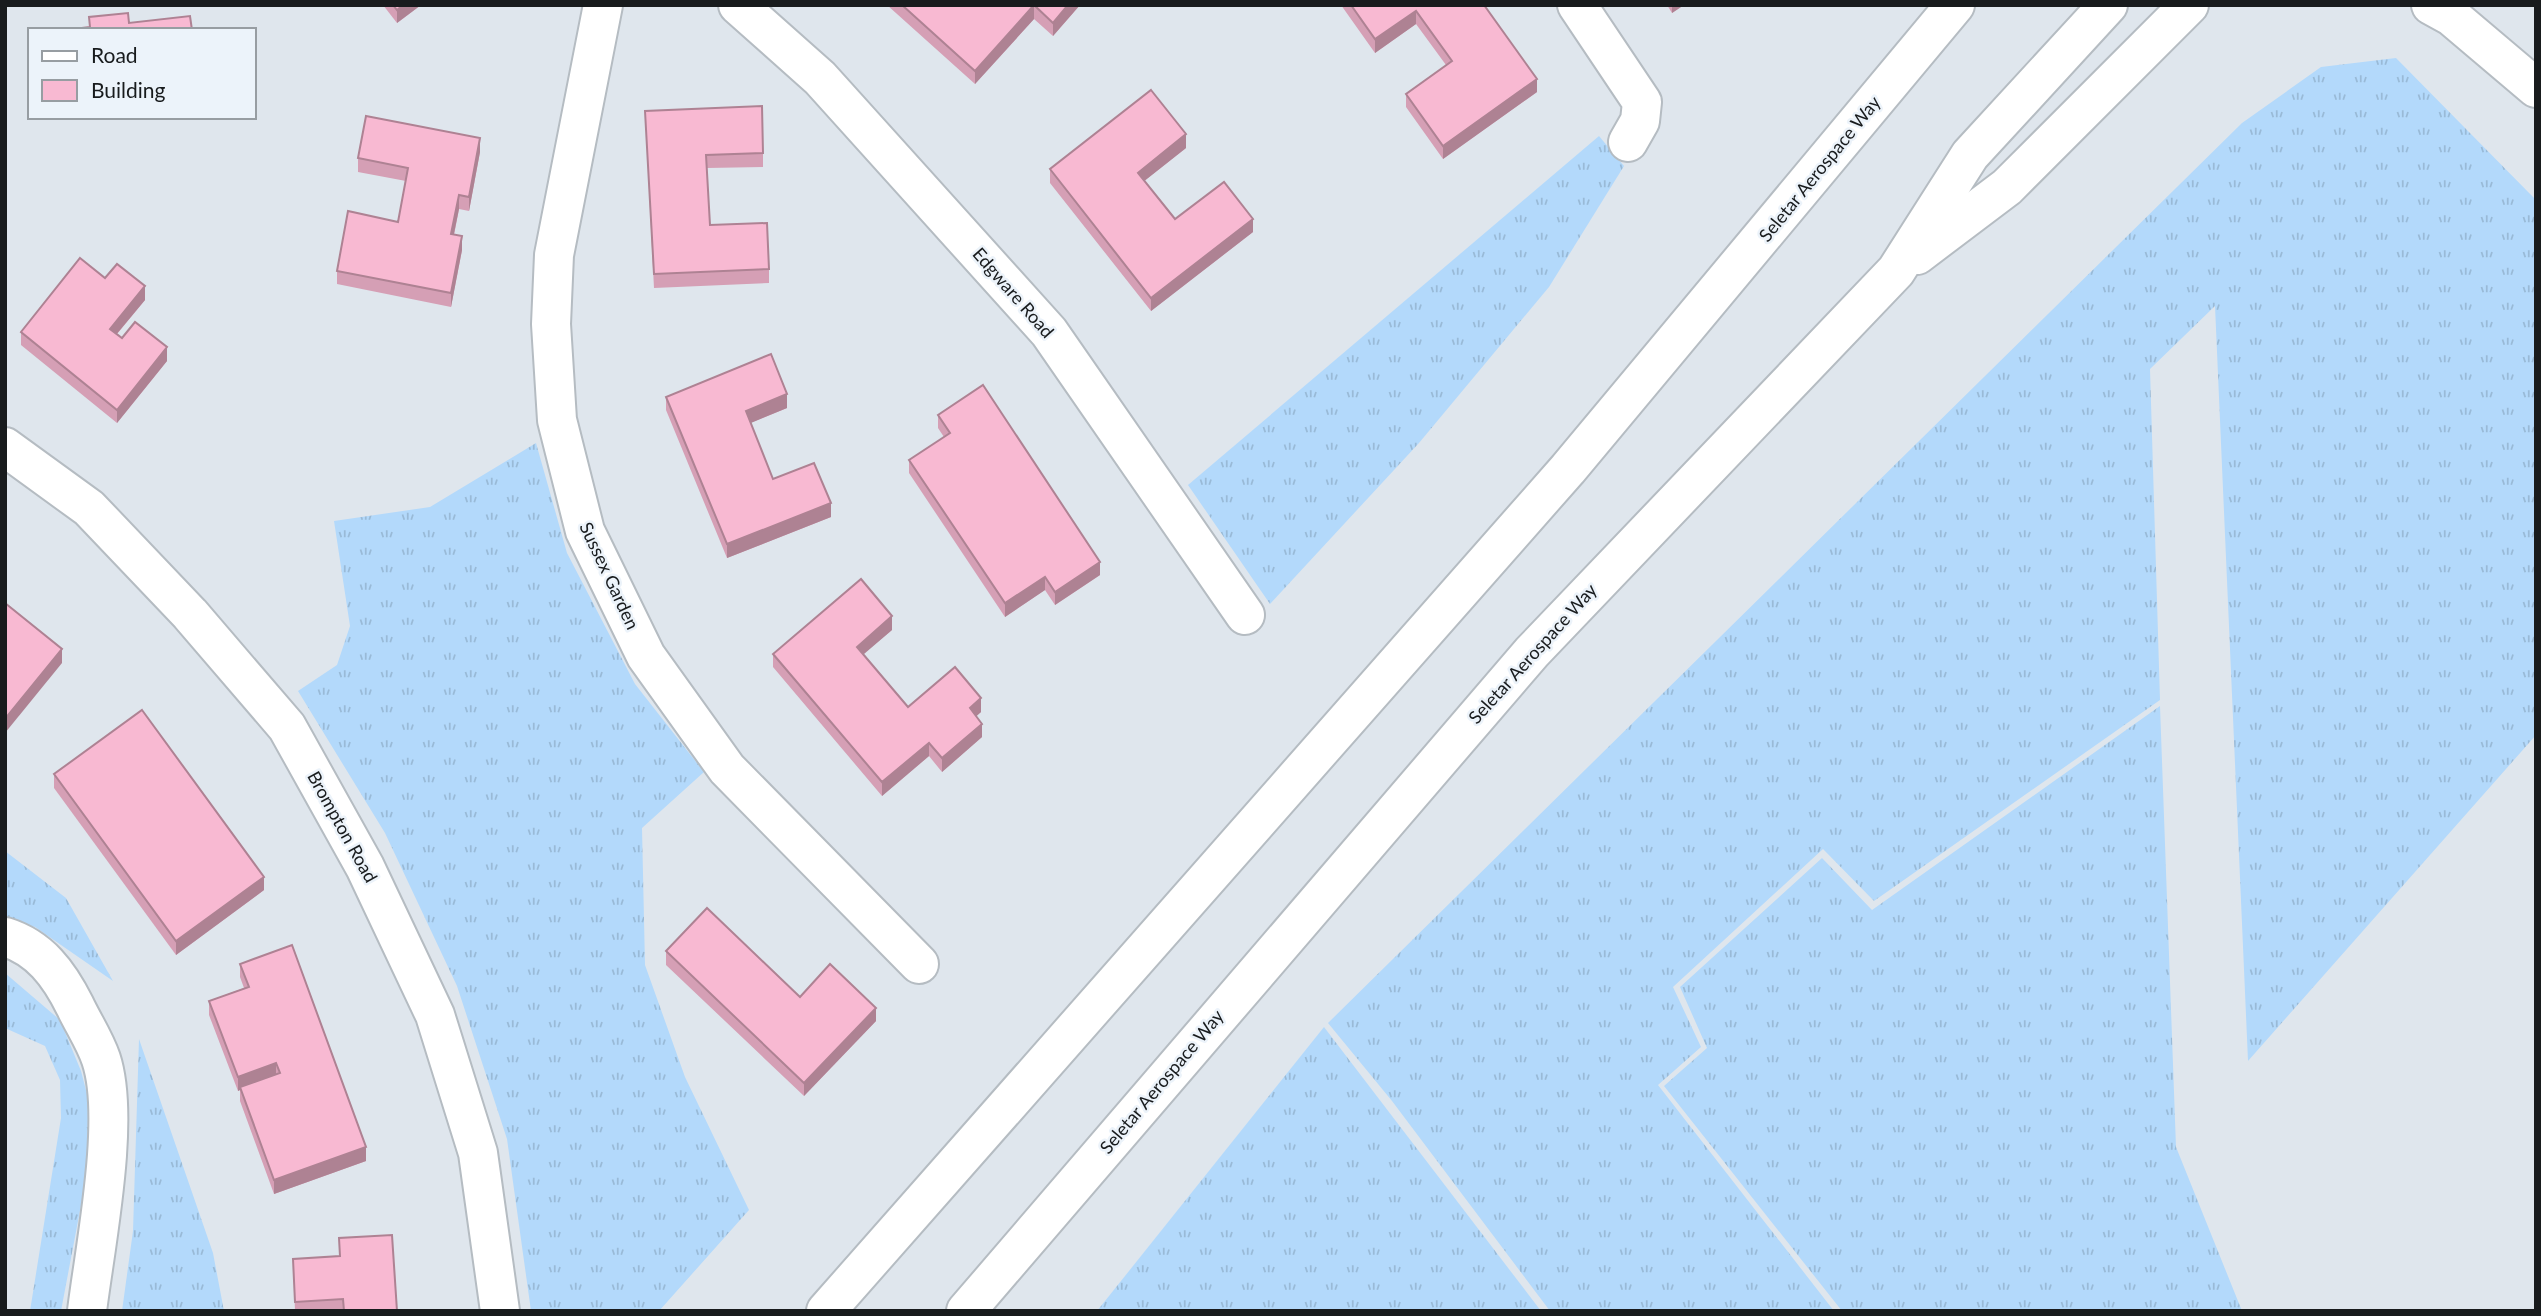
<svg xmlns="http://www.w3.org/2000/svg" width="2541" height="1316" font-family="Lato,sans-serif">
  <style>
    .grass { fill: url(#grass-tufts) }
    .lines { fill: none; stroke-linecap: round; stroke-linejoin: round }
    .street-casing { stroke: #b5bcc2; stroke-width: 42 }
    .primary-casing { stroke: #b5bcc2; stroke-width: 42 }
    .street { stroke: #fff; stroke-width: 38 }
    .primary { stroke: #fff; stroke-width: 38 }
    .wall { fill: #d59fb5 }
    .shaded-wall { fill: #ae8293 }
    .building { fill: #f8b9d2; stroke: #ae8293; stroke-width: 2 }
    .labels { text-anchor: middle; stroke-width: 5; stroke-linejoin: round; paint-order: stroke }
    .street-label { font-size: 18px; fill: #181b1d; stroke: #ecf3fa }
  </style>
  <defs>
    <pattern id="grass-tufts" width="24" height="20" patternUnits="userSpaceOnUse" patternTransform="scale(1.75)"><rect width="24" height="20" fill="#b3d9fb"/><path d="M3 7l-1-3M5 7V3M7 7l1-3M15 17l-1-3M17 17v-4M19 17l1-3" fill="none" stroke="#99bad7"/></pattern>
  </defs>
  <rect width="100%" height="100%" fill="#dfe6ed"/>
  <g class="grass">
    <polygon points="2396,58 2536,200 2536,735 2248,1061 2215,306 2150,369 2160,700 1874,901 1823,849 1673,987 1701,1047 1658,1085 1834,1311 1550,1311 1392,1101 1328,1023 2242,123 2321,67"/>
    <polygon points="1599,136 1624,166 1549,287 1419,443 1270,604 1188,485"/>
    <polygon points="536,443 567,553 635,684 704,772 642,828 645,965 685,1077 749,1210 659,1311 531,1311 507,1139 457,986 385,833 298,691 337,665 350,626 334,521 430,507"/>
    <polygon points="2160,706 2176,1147 2242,1311 1842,1311 1664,1086 1707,1048 1680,987 1822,858 1872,910"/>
    <polygon points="5,851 66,898 113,981 35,927 5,919"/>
    <polygon points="5,973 60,1020 81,1071 92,1113 85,1184 61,1311 30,1311 61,1118 60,1080 45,1046 5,1028"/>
    <polygon points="1324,1027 1541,1311 1097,1311"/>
    <polygon points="139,1039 213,1253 224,1311 122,1311 133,1231"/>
  </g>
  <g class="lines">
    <g class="street-casing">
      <g id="street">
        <polyline points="603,5 554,255 551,324 557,420 585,531 646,656 727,769 919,964"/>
        <polyline points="738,5 820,78 1049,332 1245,615"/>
        <polyline points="1577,5 1642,102 1640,121 1628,142"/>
        <polyline points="5,447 89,508 190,614 287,727 365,867 435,1015 478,1153 500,1311"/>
        <path d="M5,937C40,948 59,974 75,1006C83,1023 95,1041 101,1059C121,1119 95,1246 87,1311"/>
      </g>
    </g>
    <g class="primary-casing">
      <g id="primary">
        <polyline points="2431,5 2451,16 2536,88"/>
        <polyline points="1917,255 2007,187 2189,5"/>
        <polyline points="826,1311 1568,469 1955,5"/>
        <polyline points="966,1311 1532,652 1896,271 1970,155 2108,5"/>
      </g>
    </g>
    <use href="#street" class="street"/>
    <use href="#primary" class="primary"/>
  </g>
  <g class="wall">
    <polygon points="383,5 421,5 397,23"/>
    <polygon points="887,5 1080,5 1053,36 1034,19 975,84"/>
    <polygon points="1341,5 1484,5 1537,92 1443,159 1406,107 1406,94 1446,65 1416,24 1375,53"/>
    <polygon points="1667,5 1684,5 1672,13"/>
    <polygon points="645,111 763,153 763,167 707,168 710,225 769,269 769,283 654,288"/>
    <polygon points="1186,148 1144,181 1175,219 1253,232 1151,311 1050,183 1050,169"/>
    <polygon points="480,152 469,211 459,209 454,235 462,250 451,307 337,284 337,271 398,222 406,181 358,172 358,158"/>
    <polygon points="105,278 145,300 117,334 122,338 167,361 117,423 21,345 21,332"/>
    <polygon points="666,397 787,408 750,423 773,479 831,517 727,558 666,410"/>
    <polygon points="938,415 1100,575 1055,605 1045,590 1005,617 909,473 909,460 944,437 938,428"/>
    <polygon points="892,630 863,654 908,707 981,712 976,716 982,737 942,772 929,756 882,796 773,667 773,654"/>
    <polygon points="54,774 264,890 176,955 54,788"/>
    <polygon points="666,951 800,997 876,1021 804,1096 666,965"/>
    <polygon points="240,964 366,1161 274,1194 240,1101 240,1090 238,1091 209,1015 209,1001 244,988 240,977"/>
    <polygon points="293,1259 397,1311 295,1311"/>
  </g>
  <g class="shaded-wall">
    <polygon points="403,5 421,5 397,23 397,10"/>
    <polygon points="1034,5 1034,19 975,84 975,71"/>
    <polygon points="1068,5 1080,5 1053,36 1053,23"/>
    <polygon points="1672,5 1684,5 1672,13"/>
    <polygon points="1416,11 1416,24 1375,53 1375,39"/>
    <polygon points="1537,79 1537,92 1443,159 1443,146"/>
    <polygon points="1186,134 1186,148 1138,186 1138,173"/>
    <polygon points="480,138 480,152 469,211 469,197"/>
    <polygon points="459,195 459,209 451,248 451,234"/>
    <polygon points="1253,219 1253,232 1151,311 1151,298"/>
    <polygon points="462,236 462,250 451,307 451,293"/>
    <polygon points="145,286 145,300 110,342 110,329"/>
    <polygon points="167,347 167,361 117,423 117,410"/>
    <polygon points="787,394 787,408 746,425 746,411"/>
    <polygon points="831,503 831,517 727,558 727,544"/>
    <polygon points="1100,562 1100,575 1055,605 1055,592"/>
    <polygon points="1045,577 1045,590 1005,617 1005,603"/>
    <polygon points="892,616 892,630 857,660 857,647"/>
    <polygon points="62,649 62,663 5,733 5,719"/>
    <polygon points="981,698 981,712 970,722 970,708"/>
    <polygon points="982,724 982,737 942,772 942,758"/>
    <polygon points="929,743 929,756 882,796 882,782"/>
    <polygon points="264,877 264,890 176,955 176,941"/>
    <polygon points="876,1008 876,1021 804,1096 804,1083"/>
    <polygon points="276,1063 276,1077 240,1087 240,1090 238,1091 238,1077"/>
    <polygon points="366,1147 366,1161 274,1194 274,1180"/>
  </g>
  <g class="building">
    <polygon points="393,5 403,5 397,10"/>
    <polygon points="902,5 1068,5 1053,23 1034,5 975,71"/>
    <polygon points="1351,5 1484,5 1537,79 1443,146 1406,94 1452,61 1416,11 1375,39"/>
    <polygon points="128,13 129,23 190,16 192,30 65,30 90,27 89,17"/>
    <polygon points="1151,90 1186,134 1138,173 1175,219 1224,182 1253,219 1151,298 1050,169"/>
    <polygon points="762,106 763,153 706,155 710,225 767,223 769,269 654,274 645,111"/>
    <polygon points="366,116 480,138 469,197 459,195 451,234 462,236 451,293 337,271 348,211 398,222 408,168 358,158"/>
    <polygon points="80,258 105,278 117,264 145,286 110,329 122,338 135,322 167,347 117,410 21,332"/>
    <polygon points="771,354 787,394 746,411 773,479 814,463 831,503 727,544 666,397"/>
    <polygon points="983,385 1100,562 1055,592 1045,577 1005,603 909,460 950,433 938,415"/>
    <polygon points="861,579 892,616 857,647 908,707 955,667 981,698 970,708 982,724 942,758 929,743 882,782 773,654"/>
    <polygon points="5,603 62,649 5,719"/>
    <polygon points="142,710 264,877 176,941 54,774"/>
    <polygon points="707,908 800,997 830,964 876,1008 804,1083 666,951"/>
    <polygon points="292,945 366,1147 274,1180 240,1087 280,1073 276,1063 238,1077 209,1001 249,987 240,964"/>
    <polygon points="392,1235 397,1311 344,1311 343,1299 295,1302 293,1259 340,1256 339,1238"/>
  </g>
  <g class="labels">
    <g class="street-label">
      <text transform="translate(1820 169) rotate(-51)" y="6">Seletar Aerospace Way</text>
      <text transform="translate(1013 293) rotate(49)" y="6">Edgware Road</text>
      <text transform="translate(609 576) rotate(65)" y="6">Sussex Garden</text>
      <text transform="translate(1533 654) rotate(-48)" y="6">Seletar Aerospace Way</text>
      <text transform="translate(342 827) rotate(61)" y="6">Brompton Road</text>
      <text transform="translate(1162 1082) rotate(-50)" y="6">Seletar Aerospace Way</text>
    </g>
  </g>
  <rect width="2541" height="1316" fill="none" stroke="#181b1d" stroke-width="14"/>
  <rect x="28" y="28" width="228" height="91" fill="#ecf3fa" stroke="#979da2" stroke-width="2"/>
  <rect x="42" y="51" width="35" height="10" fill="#ffffff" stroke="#979da2" stroke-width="2"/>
  <text x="91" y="63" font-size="21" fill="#181b1d">Road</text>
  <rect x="42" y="80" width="35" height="21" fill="#f8b9d2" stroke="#979da2" stroke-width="2"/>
  <text x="91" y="98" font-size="21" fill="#181b1d">Building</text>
</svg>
